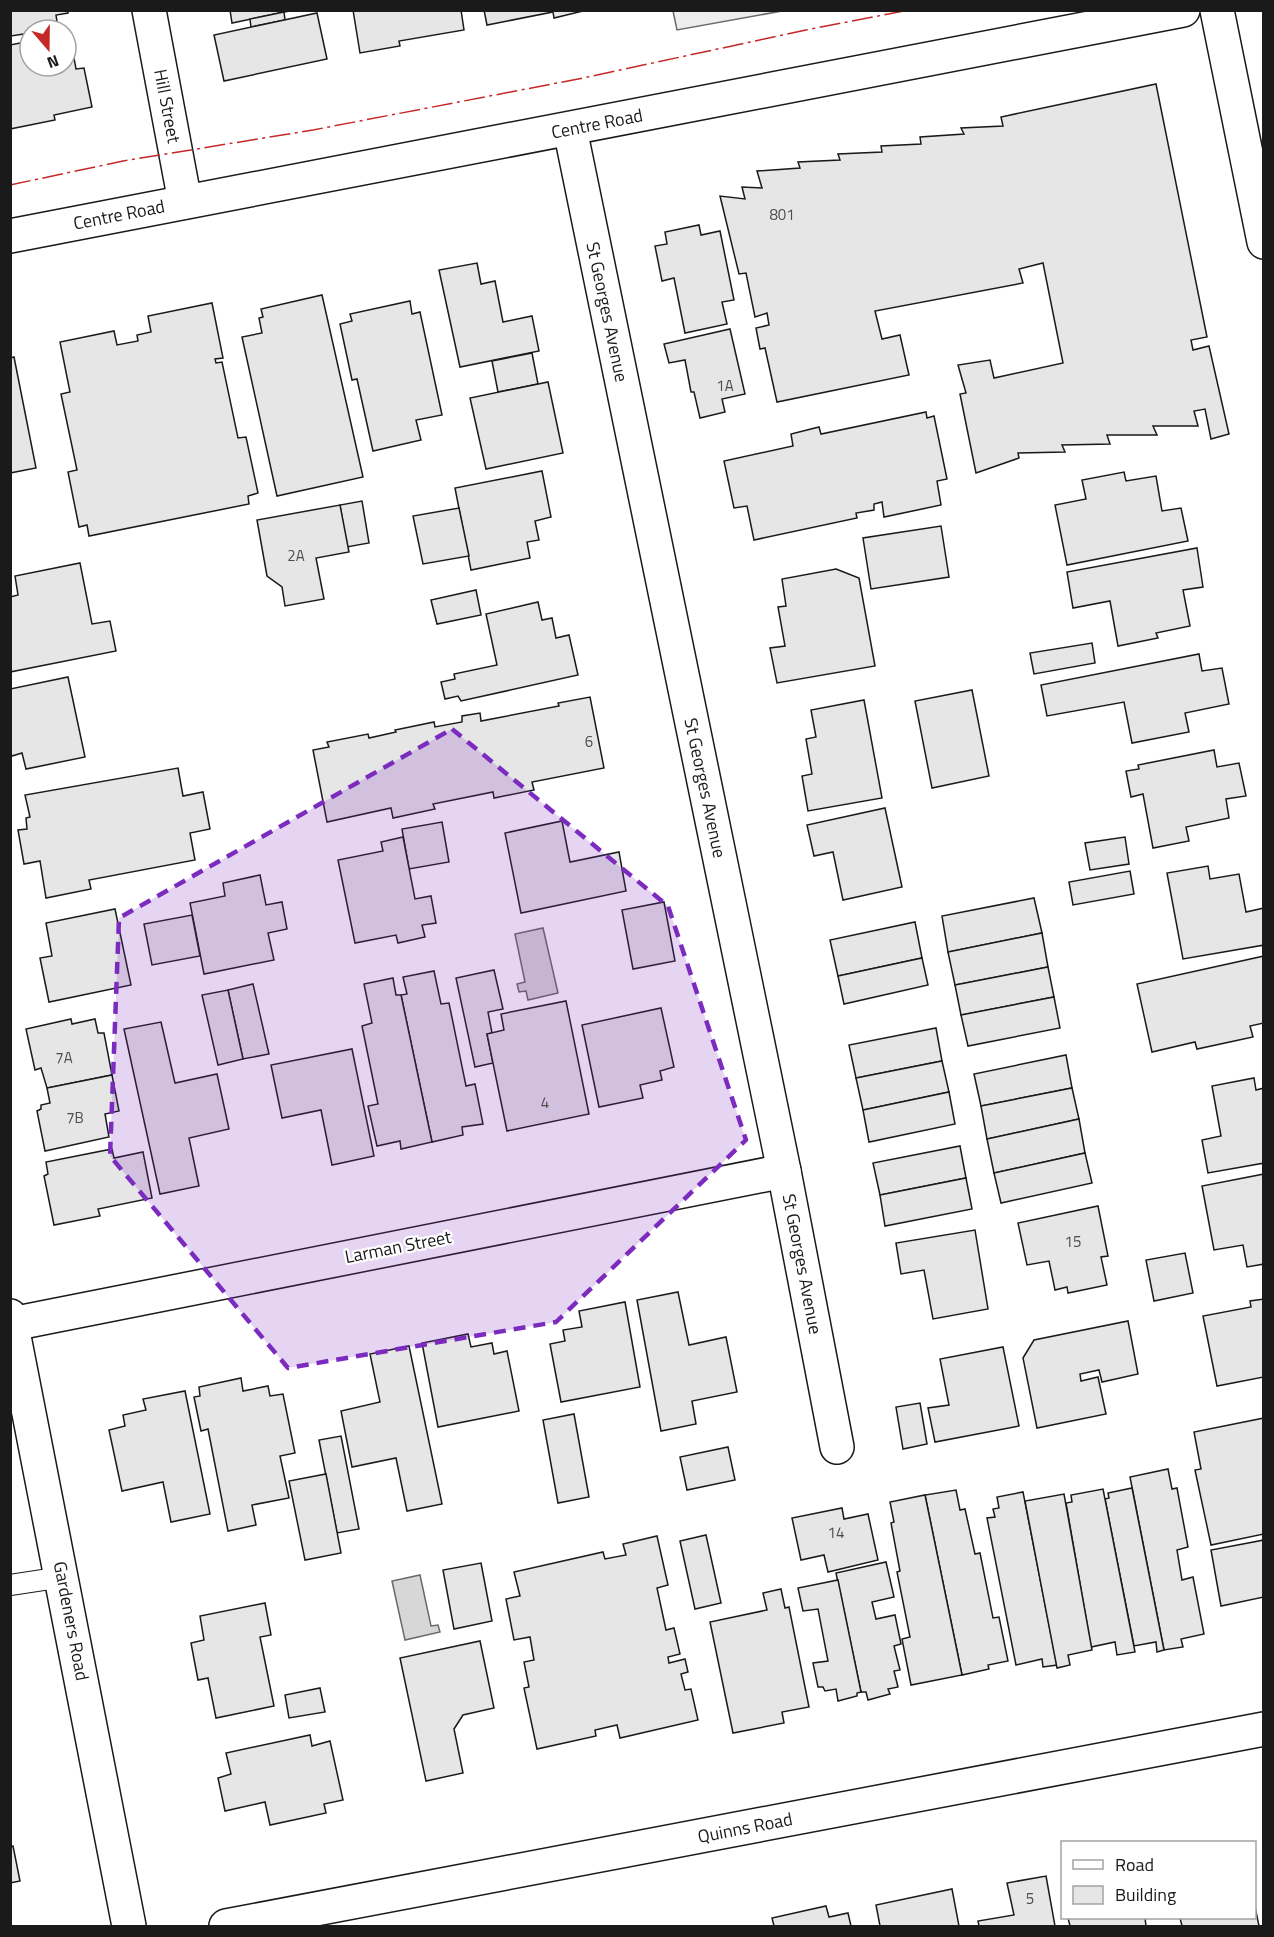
<svg xmlns="http://www.w3.org/2000/svg" width="1274" height="1937" font-family="'Titillium Web',sans-serif">
  <style>
    .built { fill: #ededed; stroke: #6a6a6a; stroke-width: 1.5 }
    .water { fill: #d7d7d7; stroke: #6a6a6a; stroke-width: 1.5 }
    .building { fill: #e6e6e6; stroke: #1a1a1a; stroke-width: 1.5 }
    .lines { fill: none; stroke-linecap: round; stroke-linejoin: round }
    .lane-casing { stroke: #1a1a1a; stroke-width: 22 }
    .street-casing { stroke: #1a1a1a; stroke-width: 36 }
    .secondary-casing { stroke: #1a1a1a; stroke-width: 36 }
    .lane { stroke: #fff; stroke-width: 20 }
    .street { stroke: #fff; stroke-width: 33 }
    .secondary { stroke: #fff; stroke-width: 33 }
    .power { stroke: #c62828; stroke-width: 1.5; stroke-dasharray: 21 4.5 3 4.5; stroke-linecap: butt }
    .marked { fill: #7b2cbf; fill-opacity: 0.2; stroke: #7b2cbf; stroke-width: 4.5; stroke-dasharray: 12 8; stroke-linejoin: round }
    .labels { text-anchor: middle; stroke-width: 4.5; stroke-linejoin: round; paint-order: stroke }
    .number-label { font-size: 15px; fill: #4d4d4d }
    .street-label { font-size: 18px; fill: #1a1a1a; stroke: #fff }
  </style>
  <rect width="100%" height="100%" fill="#fff"/>
  <polygon class="built" points="782,11 677,30 673,11 782,10"/>
  <g class="water">
    <polygon points="543,928 558,993 528,1000 526,991 519,992 517,984 525,982 515,934"/>
    <polygon points="420,1575 431,1626 438,1625 440,1632 405,1640 392,1581"/>
  </g>
  <g class="building">
    <polygon points="10,10 68,10 68,13 56,15 58,28 30,30 30,33 11,36"/>
    <polygon points="230,10 294,10 232,23"/>
    <polygon points="353,10 461,10 464,30 399,41 400,46 360,53"/>
    <polygon points="484,10 587,10 554,18 553,12 487,25"/>
    <polygon points="284,12 285,20 251,27 250,19"/>
    <polygon points="317,13 327,59 224,81 214,35"/>
    <polygon points="30,41 30,66 66,66 66,59 74,58 76,69 84,68 92,107 54,115 55,120 10,129 10,45"/>
    <polygon points="1156,84 1207,337 1191,340 1193,350 1209,346 1229,434 1211,439 1205,409 1194,411 1198,426 1153,426 1157,435 1107,435 1110,444 1062,445 1065,452 1018,453 1019,458 976,473 960,394 966,393 958,365 990,360 994,378 1063,363 1043,263 1019,269 1023,283 875,311 882,339 900,335 909,375 777,402 765,348 760,349 756,328 769,325 767,313 755,317 746,273 739,274 720,196 745,199 742,187 762,188 757,171 800,168 798,162 840,160 838,154 882,152 881,146 921,144 920,137 964,134 961,128 1003,126 1001,117"/>
    <polygon points="699,225 701,235 720,231 734,300 722,302 727,324 685,333 674,278 662,281 655,246 667,244 665,232"/>
    <polygon points="477,263 481,284 495,281 503,322 532,316 539,351 460,367 439,270"/>
    <polygon points="322,295 363,477 277,496 242,337 262,333 259,318 263,317 261,309"/>
    <polygon points="410,301 412,314 420,312 442,415 416,420 421,440 373,451 357,379 352,380 340,324 352,321 350,314"/>
    <polygon points="212,303 223,358 215,359 216,363 222,362 238,438 246,437 258,493 248,496 249,504 89,536 87,525 79,527 68,472 77,470 61,394 70,392 60,342 114,331 117,345 138,341 137,335 151,332 148,316"/>
    <polygon points="730,329 745,394 722,399 725,412 700,418 694,392 691,392 685,360 669,363 664,344"/>
    <polygon points="532,353 538,384 498,392 492,361"/>
    <polygon points="14,357 36,468 10,473 10,358"/>
    <polygon points="548,382 563,453 486,469 470,398"/>
    <polygon points="926,412 927,418 934,416 947,479 937,481 941,505 884,517 882,502 874,504 874,510 856,513 857,518 754,540 747,506 734,508 724,461 793,446 791,434 819,427 821,434"/>
    <polygon points="542,471 551,517 535,521 539,540 527,542 530,558 471,570 455,488"/>
    <polygon points="1124,472 1126,481 1156,476 1162,511 1181,508 1188,541 1067,565 1055,505 1086,499 1082,480"/>
    <polygon points="362,501 369,543 347,547 340,505"/>
    <polygon points="340,505 349,552 316,558 324,599 285,606 282,587 267,576 257,520"/>
    <polygon points="459,508 469,556 423,564 413,516"/>
    <polygon points="941,526 949,577 871,589 863,538"/>
    <polygon points="1197,548 1203,587 1183,590 1190,626 1156,633 1158,638 1118,646 1110,601 1073,608 1067,572"/>
    <polygon points="80,563 92,624 110,621 116,651 10,672 10,597 18,595 15,576"/>
    <polygon points="836,569 859,578 875,666 777,683 770,648 785,646 778,607 786,606 782,579"/>
    <polygon points="476,590 481,615 437,624 431,600"/>
    <polygon points="538,602 542,620 552,618 556,638 569,635 578,675 461,701 458,696 445,699 441,682 455,679 454,674 497,665 486,614"/>
    <polygon points="1092,643 1095,663 1034,674 1030,653"/>
    <polygon points="1199,654 1202,671 1222,668 1229,704 1185,713 1189,732 1132,743 1124,702 1047,716 1041,685"/>
    <polygon points="68,677 85,757 26,769 22,753 12,756 10,751 10,689"/>
    <polygon points="972,690 989,776 932,788 915,701"/>
    <polygon points="590,697 604,768 532,782 534,790 494,798 493,792 433,804 435,809 393,818 391,808 327,822 313,750 329,747 327,742 368,734 369,738 396,732 395,730 434,722 435,727 462,722 462,716 480,713 481,721 559,706 558,703"/>
    <polygon points="864,700 882,798 808,811 802,776 812,774 806,739 816,737 811,710"/>
    <polygon points="1214,750 1217,767 1239,763 1246,796 1226,799 1229,818 1186,827 1189,841 1153,848 1143,794 1131,797 1126,771 1139,769 1138,765"/>
    <polygon points="178,768 183,796 203,792 210,829 190,833 195,860 89,880 91,889 46,898 40,861 24,864 18,830 27,829 26,818 30,817 25,795"/>
    <polygon points="885,808 902,887 843,900 833,852 814,856 807,825"/>
    <polygon points="562,821 570,862 619,852 626,891 521,913 505,833"/>
    <polygon points="442,822 449,862 409,869 402,829"/>
    <polygon points="403,837 415,899 431,896 436,923 422,925 425,937 398,943 396,935 355,943 338,860 383,851 381,842"/>
    <polygon points="1125,837 1129,864 1090,870 1085,843"/>
    <polygon points="1208,866 1210,879 1239,874 1246,912 1264,908 1264,945 1183,959 1167,873"/>
    <polygon points="1130,871 1134,894 1073,905 1069,882"/>
    <polygon points="260,875 266,905 282,902 287,929 268,933 274,960 204,974 190,903 225,896 223,883"/>
    <polygon points="1034,898 1042,933 948,952 942,916"/>
    <polygon points="664,902 675,961 633,969 622,910"/>
    <polygon points="115,909 131,985 49,1002 40,958 52,956 46,923"/>
    <polygon points="192,915 200,956 152,965 144,924"/>
    <polygon points="915,922 922,958 838,976 830,940"/>
    <polygon points="1042,933 1048,967 955,985 948,952"/>
    <polygon points="1264,956 1264,1023 1250,1026 1253,1037 1197,1049 1195,1042 1152,1052 1137,984"/>
    <polygon points="922,958 928,985 844,1004 838,976"/>
    <polygon points="1048,967 1054,997 961,1015 955,985"/>
    <polygon points="494,970 503,1009 488,1012 492,1033 487,1034 493,1063 475,1067 456,978"/>
    <polygon points="434,971 441,1004 449,1003 466,1086 475,1084 483,1124 462,1127 463,1135 432,1142 401,995 407,994 403,977"/>
    <polygon points="393,978 396,995 401,995 432,1142 401,1149 400,1141 377,1146 368,1106 378,1104 362,1026 372,1023 364,984"/>
    <polygon points="253,984 269,1054 243,1059 228,990"/>
    <polygon points="228,990 243,1059 218,1065 202,995"/>
    <polygon points="1054,997 1060,1028 968,1046 961,1015"/>
    <polygon points="566,1001 589,1114 507,1131 487,1034 504,1030 501,1014"/>
    <polygon points="661,1008 674,1067 660,1071 662,1080 640,1085 643,1098 599,1107 582,1025"/>
    <polygon points="71,1019 72,1024 95,1019 98,1033 104,1033 112,1075 47,1088 41,1068 35,1070 26,1029"/>
    <polygon points="161,1022 175,1083 217,1074 229,1129 189,1138 199,1186 160,1194 124,1029"/>
    <polygon points="936,1028 942,1061 856,1078 849,1045"/>
    <polygon points="352,1049 374,1156 332,1165 321,1110 282,1118 271,1065"/>
    <polygon points="1066,1055 1072,1088 981,1106 974,1074"/>
    <polygon points="942,1061 949,1092 863,1110 856,1078"/>
    <polygon points="112,1075 119,1111 105,1114 109,1137 45,1151 37,1111 41,1109 41,1105 50,1103 47,1088"/>
    <polygon points="1254,1078 1256,1090 1264,1088 1264,1163 1208,1173 1202,1140 1221,1136 1212,1086"/>
    <polygon points="1072,1088 1079,1119 987,1139 981,1106"/>
    <polygon points="949,1092 955,1124 869,1142 863,1110"/>
    <polygon points="1079,1119 1085,1153 994,1173 987,1139"/>
    <polygon points="960,1146 966,1178 880,1195 873,1163"/>
    <polygon points="112,1149 114,1158 143,1152 152,1198 98,1209 100,1216 54,1225 44,1176 48,1174 46,1162"/>
    <polygon points="1085,1153 1092,1183 1001,1203 994,1173"/>
    <polygon points="1264,1174 1264,1264 1247,1267 1243,1245 1214,1250 1202,1186"/>
    <polygon points="966,1178 972,1209 885,1226 880,1195"/>
    <polygon points="1098,1206 1108,1256 1101,1257 1107,1285 1068,1293 1067,1287 1055,1290 1049,1261 1027,1265 1018,1223"/>
    <polygon points="975,1230 988,1309 933,1319 924,1270 901,1274 896,1243"/>
    <polygon points="1185,1253 1193,1293 1154,1301 1146,1260"/>
    <polygon points="678,1292 689,1345 726,1337 737,1392 692,1401 696,1424 661,1431 637,1300"/>
    <polygon points="1264,1299 1264,1377 1217,1386 1203,1316 1251,1307 1250,1301"/>
    <polygon points="625,1302 640,1387 561,1402 550,1344 565,1341 563,1330 582,1327 579,1311"/>
    <polygon points="1128,1321 1138,1374 1102,1382 1099,1370 1080,1374 1081,1381 1098,1377 1106,1414 1037,1428 1023,1358 1034,1340"/>
    <polygon points="468,1334 471,1347 492,1343 494,1354 507,1351 519,1411 438,1427 422,1343"/>
    <polygon points="409,1346 442,1504 407,1511 396,1458 352,1467 341,1411 380,1402 370,1354"/>
    <polygon points="1003,1347 1019,1426 935,1442 928,1408 949,1405 940,1359"/>
    <polygon points="241,1378 243,1391 268,1386 270,1396 283,1394 295,1453 280,1456 289,1498 252,1505 256,1525 228,1531 208,1429 201,1431 194,1397 200,1396 199,1387"/>
    <polygon points="185,1391 210,1514 171,1522 163,1482 122,1491 109,1430 125,1426 123,1415 146,1410 143,1399"/>
    <polygon points="920,1403 927,1444 903,1449 896,1407"/>
    <polygon points="574,1414 589,1497 558,1503 543,1420"/>
    <polygon points="1264,1418 1264,1534 1211,1545 1195,1470 1201,1469 1194,1432"/>
    <polygon points="341,1436 359,1529 337,1533 319,1440"/>
    <polygon points="728,1447 735,1480 687,1490 680,1457"/>
    <polygon points="1168,1469 1172,1489 1177,1488 1188,1547 1177,1550 1182,1580 1193,1577 1204,1634 1181,1639 1183,1647 1164,1650 1130,1477"/>
    <polygon points="326,1474 341,1553 305,1560 289,1481"/>
    <polygon points="1132,1488 1164,1650 1157,1652 1156,1642 1134,1646 1105,1499 1109,1498 1108,1493"/>
    <polygon points="1103,1489 1135,1652 1117,1655 1115,1642 1091,1647 1066,1503 1072,1502 1071,1495"/>
    <polygon points="956,1490 960,1510 965,1509 975,1554 980,1553 993,1618 999,1617 1008,1661 988,1665 989,1669 962,1675 925,1495"/>
    <polygon points="1023,1492 1057,1665 1043,1667 1042,1659 1016,1665 987,1518 995,1517 993,1509 999,1508 997,1497"/>
    <polygon points="1064,1494 1092,1650 1068,1655 1070,1665 1057,1668 1025,1501"/>
    <polygon points="925,1495 962,1675 911,1685 902,1639 910,1637 897,1572 900,1571 891,1523 894,1522 890,1502"/>
    <polygon points="842,1508 844,1519 868,1514 878,1560 828,1572 824,1555 801,1560 792,1518"/>
    <polygon points="706,1535 721,1603 695,1609 680,1541"/>
    <polygon points="657,1536 668,1585 657,1588 666,1630 674,1628 680,1654 668,1657 669,1663 685,1659 688,1672 681,1674 685,1690 691,1689 698,1720 620,1738 617,1725 595,1730 596,1736 537,1749 524,1688 529,1687 524,1662 534,1660 530,1637 514,1640 506,1599 520,1596 514,1572 603,1552 605,1559 626,1555 623,1544"/>
    <polygon points="1264,1540 1264,1597 1221,1606 1211,1550"/>
    <polygon points="886,1562 894,1597 872,1602 876,1619 895,1615 901,1644 894,1646 900,1670 894,1671 898,1687 888,1689 890,1694 868,1700 866,1692 861,1692 836,1573"/>
    <polygon points="481,1563 492,1621 454,1629 443,1570"/>
    <polygon points="838,1580 861,1692 857,1693 857,1696 838,1701 836,1689 825,1691 823,1687 818,1687 813,1663 828,1661 818,1609 803,1611 798,1588"/>
    <polygon points="781,1589 785,1608 789,1607 809,1707 782,1712 784,1723 733,1733 710,1622 767,1610 763,1593"/>
    <polygon points="265,1603 271,1635 260,1637 274,1706 216,1718 208,1678 198,1680 191,1643 204,1640 200,1616"/>
    <polygon points="480,1641 494,1708 463,1715 454,1729 463,1773 426,1781 400,1658"/>
    <polygon points="320,1688 325,1712 289,1718 285,1695"/>
    <polygon points="310,1735 312,1746 330,1741 343,1800 324,1804 326,1813 270,1825 265,1802 225,1811 218,1778 231,1774 226,1753"/>
    <polygon points="13,1846 20,1881 10,1883 10,1847"/>
    <polygon points="1046,1876 1055,1926 979,1926 978,1921 1014,1915 1007,1883"/>
    <polygon points="952,1889 959,1926 880,1926 876,1905"/>
    <polygon points="1254,1902 1259,1926 1182,1926 1180,1918 1254,1918"/>
    <polygon points="826,1906 829,1917 848,1913 851,1926 774,1926 772,1918"/>
    <polygon points="1068,1918 1145,1918 1146,1926 1070,1926"/>
  </g>
  <g class="lines">
    <g class="lane-casing">
      <polyline id="lane" points="10,1585 63,1577"/>
    </g>
    <g class="street-casing">
      <g id="street">
        <polyline points="149,10 185,202"/>
        <polyline points="570,129 784,1171 837,1447"/>
        <polyline points="10,1316 129,1926"/>
        <polyline points="12,1324 784,1171"/>
        <polyline points="226,1926 1264,1729"/>
      </g>
    </g>
    <g class="secondary-casing">
      <g id="secondary">
        <polyline points="1217,10 1264,242"/>
        <polyline points="10,236 1183,10"/>
      </g>
    </g>
    <use href="#lane" class="lane"/>
    <use href="#street" class="street"/>
    <use href="#secondary" class="secondary"/>
    <polyline class="power" points="10,185 123,161 313,130 583,78 806,30 909,10"/>
  </g>
  <path class="marked" d="M452,729L668,906L746,1140L556,1322L288,1368L110,1156L119,918Z"/>
  <g class="labels">
    <g class="number-label">
      <text x="782" y="220">801</text>
      <text x="725" y="391">1A</text>
      <text x="296" y="561">2A</text>
      <text x="589" y="747">6</text>
      <text x="64" y="1063">7A</text>
      <text x="545" y="1108">4</text>
      <text x="75" y="1123">7B</text>
      <text x="1073" y="1247">15</text>
      <text x="836" y="1538">14</text>
      <text x="1030" y="1904">5</text>
    </g>
    <g class="street-label">
      <text transform="translate(167 106) rotate(79)" y="6">Hill Street</text>
      <text transform="translate(597 124) rotate(-11)" y="6">Centre Road</text>
      <text transform="translate(119 215) rotate(-11)" y="6">Centre Road</text>
      <text transform="translate(607 312) rotate(78)" y="6">St Georges Avenue</text>
      <text transform="translate(705 788) rotate(78)" y="6">St Georges Avenue</text>
      <text transform="translate(398 1247) rotate(-11)" y="6">Larman Street</text>
      <text transform="translate(802 1264) rotate(79)" y="6">St Georges Avenue</text>
      <text transform="translate(71 1621) rotate(79)" y="6">Gardeners Road</text>
      <text transform="translate(745 1828) rotate(-11)" y="6">Quinns Road</text>
    </g>
  </g>
  <rect width="1274" height="1937" fill="none" stroke="#1a1a1a" stroke-width="24"/>
  <rect x="1061" y="1841" width="195" height="78" fill="#ffffff" stroke="#a3a3a3" stroke-width="1.5"/>
  <rect x="1073" y="1860" width="30" height="9" fill="#ffffff" stroke="#a3a3a3" stroke-width="1.5"/>
  <text x="1115" y="1871" font-size="18" fill="#1a1a1a">Road</text>
  <rect x="1073" y="1886" width="30" height="18" fill="#e6e6e6" stroke="#a3a3a3" stroke-width="1.5"/>
  <text x="1115" y="1901" font-size="18" fill="#1a1a1a">Building</text>
  <g transform="translate(48 48) rotate(160)"><circle r="28" fill="#ffffff" stroke="#a3a3a3" stroke-width="1.5"/>
  <path d="M0-4.5L10 22L0 15L-10 22Z" fill="#c62828"/>
  <text y="-9" font-size="16" font-weight="bold" text-anchor="middle" fill="#1a1a1a">N</text>
  </g>
</svg>
